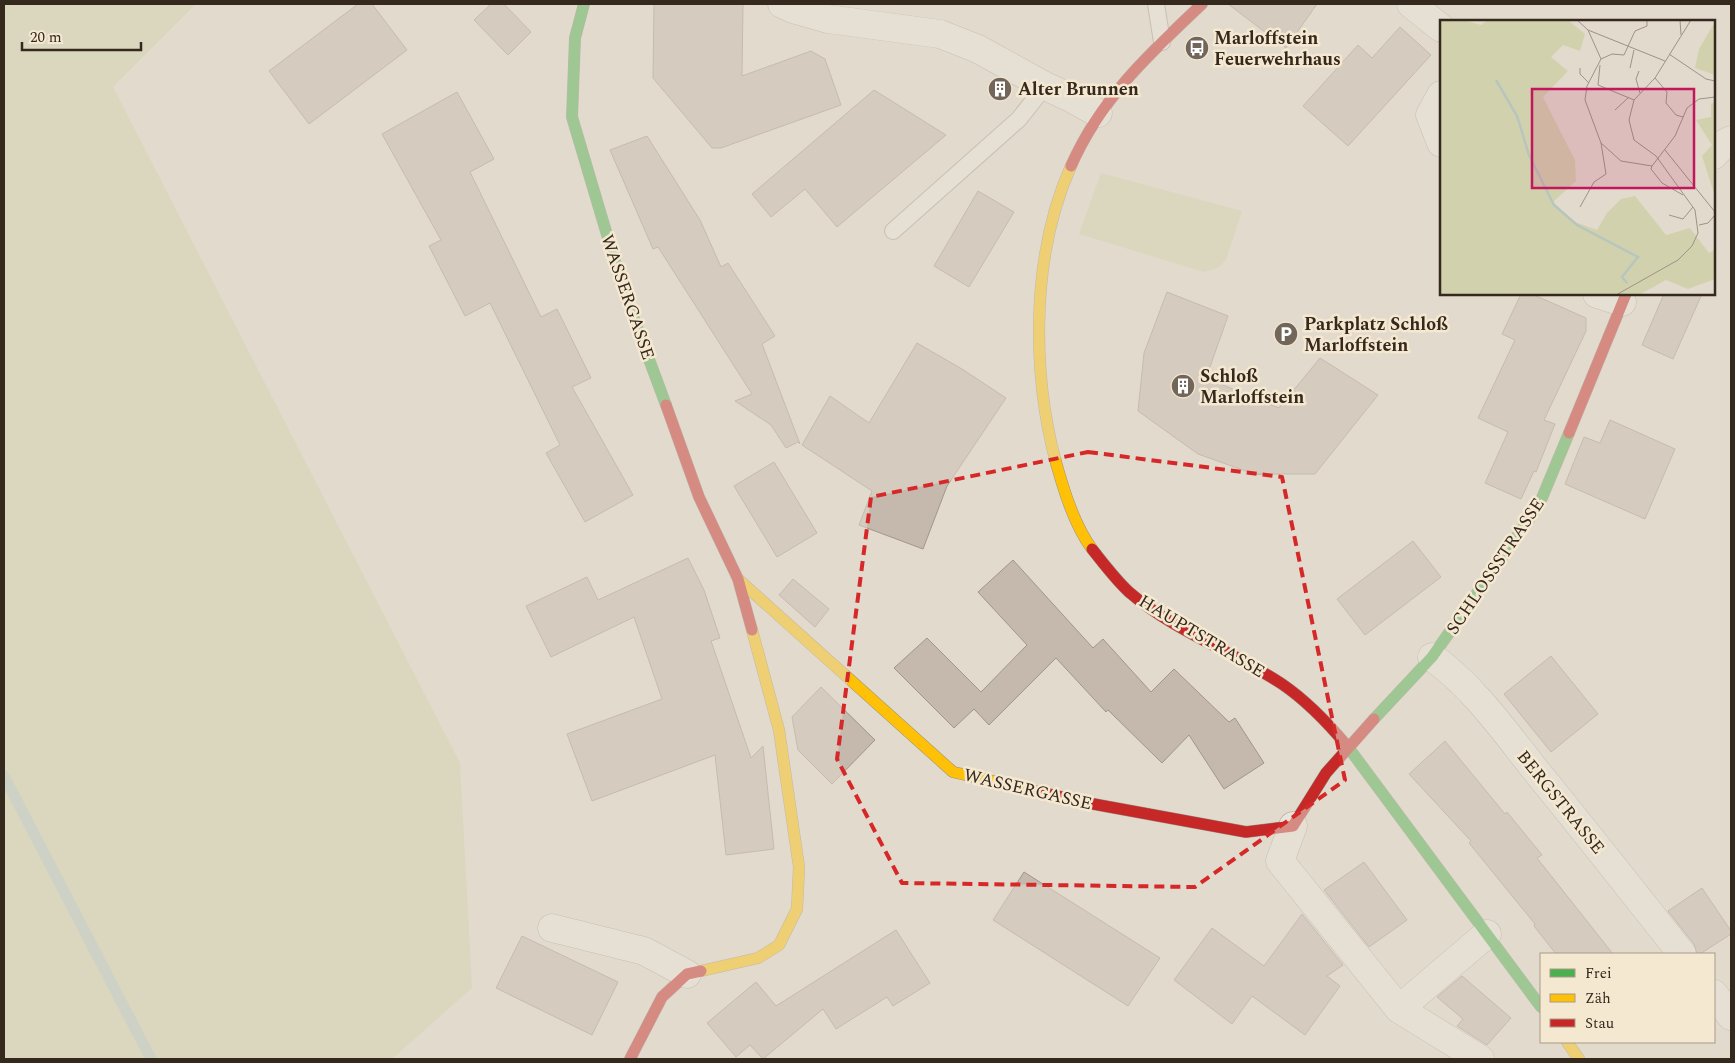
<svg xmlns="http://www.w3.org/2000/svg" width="1735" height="1063" font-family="Spectral,serif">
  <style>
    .green { fill: #d2d1ae }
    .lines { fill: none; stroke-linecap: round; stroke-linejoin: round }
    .stream { stroke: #b7c6bd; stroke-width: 11 }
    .building { fill: #c5b8ad; stroke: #a2968b }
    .lane-casing { stroke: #a79f95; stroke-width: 18 }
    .street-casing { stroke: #a79f95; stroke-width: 29 }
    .fast-casing { stroke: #978f84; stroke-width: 12 }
    .slow-casing { stroke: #978f84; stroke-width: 12 }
    .jam-casing { stroke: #978f84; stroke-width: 12 }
    .lane { stroke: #eae5dc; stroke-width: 16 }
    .street { stroke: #eae5dc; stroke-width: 28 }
    .fast { stroke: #4caf50; stroke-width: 11 }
    .slow { stroke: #ffc107; stroke-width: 11 }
    .jam { stroke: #c62828; stroke-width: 11 }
    .marked { fill: none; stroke: #d62828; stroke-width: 4; stroke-dasharray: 10 6; stroke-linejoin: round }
    .labels { text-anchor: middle; stroke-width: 5; stroke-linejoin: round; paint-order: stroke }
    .poi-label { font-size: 18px; font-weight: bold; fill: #35281d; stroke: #f4e8d1; text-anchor: start }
    .street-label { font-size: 18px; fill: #35281d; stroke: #f4e8d1 }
    .inset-river { fill: none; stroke: #b7c6bd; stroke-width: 2.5 }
    .inset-road { fill: none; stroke: #9d9386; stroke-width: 1 }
    .view { fill: #c2185b; fill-opacity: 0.15; stroke: #c2185b; stroke-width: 2.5 }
    .inset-edge { fill: none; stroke: #35281d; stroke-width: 2.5 }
  </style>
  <rect width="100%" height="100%" fill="#e2dacc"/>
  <g class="green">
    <polygon points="4,4 196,4 113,87 460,763 472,988 392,1059 4,1059"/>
    <polygon points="1101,173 1242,211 1226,260 1218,268 1204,272 1079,234"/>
  </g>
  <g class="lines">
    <polyline class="stream" points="4,776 151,1059"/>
  </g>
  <g class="building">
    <polygon points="358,4 372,4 407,50 309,124 269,71"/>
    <polygon points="491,4 504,4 531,32 508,55 474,20"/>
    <polygon points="654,4 743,4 742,76 811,51 825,59 841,105 721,148 712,148 653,78"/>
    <polygon points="1228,4 1317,4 1286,48"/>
    <polygon points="1400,27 1431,55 1348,146 1303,106 1358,45 1372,58"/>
    <polygon points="874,90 946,135 837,227 805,189 771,217 752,194"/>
    <polygon points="457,92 494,159 470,172 541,317 557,309 591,378 572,387 633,495 585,522 546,453 560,445 490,303 465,316 429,246 441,240 382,134"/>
    <polygon points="647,136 700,220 721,267 728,263 775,336 762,344 800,444 798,442 786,448 771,425 735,401 752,394 658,247 653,249 610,150"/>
    <polygon points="978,191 1014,212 969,287 934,266"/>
    <polygon points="1167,292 1228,316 1206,378 1279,408 1320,358 1378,395 1315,474 1254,474 1198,454 1138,411 1144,353"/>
    <polygon points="1521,294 1532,294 1586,318 1586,331 1544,420 1555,424 1536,472 1534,471 1521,499 1485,483 1508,432 1478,418 1515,340 1502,334"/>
    <polygon points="1664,294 1702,294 1673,359 1642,345"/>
    <polygon points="917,343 962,369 1006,398 947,486 923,549 859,525 872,491 802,445 830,396 869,423"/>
    <polygon points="1610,420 1675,449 1645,519 1565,484 1584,437 1600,443"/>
    <polygon points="774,462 817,533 777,557 734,486"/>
    <polygon points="1413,541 1441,577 1365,635 1337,599"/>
    <polygon points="688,558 704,590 720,638 711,641 751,758 763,746 774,849 726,855 715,755 592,801 567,734 662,699 634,617 551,657 526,606 587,577 598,600"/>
    <polygon points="1013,560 1093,648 1103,639 1151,692 1174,669 1229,722 1235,718 1264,763 1224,789 1189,735 1162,763 1108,710 1106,712 1056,658 989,725 974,709 954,728 894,668 927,638 981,692 1027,645 978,592"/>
    <polygon points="793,579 829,609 815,627 779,595"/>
    <polygon points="1551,656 1598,714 1551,752 1504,694"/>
    <polygon points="821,687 875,740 832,784 798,750 792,717"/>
    <polygon points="1445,741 1505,814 1507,812 1542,855 1537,858 1613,954 1556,954 1534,926 1535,924 1469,843 1471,841 1409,774"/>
    <polygon points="1364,862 1407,920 1369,947 1324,890"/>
    <polygon points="1024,872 1160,958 1128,1006 993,920"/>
    <polygon points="1702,888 1731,931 1731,934 1700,954 1697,954 1694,944 1668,911"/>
    <polygon points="1302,914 1343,965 1327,976 1340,986 1305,1035 1252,996 1232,1024 1174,980 1212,928 1264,966"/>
    <polygon points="896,930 930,983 893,1006 887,997 836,1029 823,1009 763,1059 750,1045 736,1057 707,1023 756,982 776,1006"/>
    <polygon points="522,936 618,982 592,1035 496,988"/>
    <polygon points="1462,976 1511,1018 1487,1045 1457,1026 1463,1019 1437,997"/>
  </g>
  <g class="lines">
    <g class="lane-casing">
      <g id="lane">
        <polyline points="1156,4 1162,42"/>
        <polyline points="893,231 1019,119 1045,86"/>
      </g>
    </g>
    <g class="street-casing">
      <g id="street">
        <polyline points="782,4 793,9 828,19 940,34 978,49 1045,86 1071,98 1098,113"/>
        <polyline points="1411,4 1441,28"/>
        <polyline points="1441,95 1430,115 1441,143"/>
        <polyline points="1714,155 1725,143 1731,140"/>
        <polyline points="1597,294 1622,302"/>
        <path d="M1432,657C1474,687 1505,732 1537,772C1586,832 1634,893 1682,954"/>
        <polyline points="1293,826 1280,861 1399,1009 1480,1059"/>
        <polyline points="552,928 644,951 687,974"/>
        <polyline points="1714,994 1731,1016"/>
        <polyline points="1399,1009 1487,934"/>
      </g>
    </g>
    <g class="fast-casing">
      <g id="fast">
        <polyline points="584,4 575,38 572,117 624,292 666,405"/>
        <polyline points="1374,719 1432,657 1539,505 1569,433"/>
        <polyline points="1348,747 1541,1007"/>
      </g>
    </g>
    <g class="slow-casing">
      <g id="slow">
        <path d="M1071,166C1029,260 1031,386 1062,483C1069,506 1078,530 1092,549"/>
        <polyline points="738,579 953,772 1036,791"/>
        <polyline points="701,971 758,958 779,945 797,909 799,867 779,730 752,630"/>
        <polyline points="1567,1042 1579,1059"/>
      </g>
    </g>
    <g class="jam-casing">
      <g id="jam">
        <path d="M1071,166C1101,98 1149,54 1202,4"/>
        <polyline points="666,405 699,497 738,579 752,630"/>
        <polyline points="1569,433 1626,294"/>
        <path d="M1092,549C1104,564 1115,579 1129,592C1174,631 1232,651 1282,684C1307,701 1328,723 1348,747"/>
        <polyline points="1036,791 1088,803 1246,832 1293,826 1326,773 1374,719"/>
        <polyline points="630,1059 662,997 687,974 701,971"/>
      </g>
    </g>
    <use href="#lane" class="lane"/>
    <use href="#street" class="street"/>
    <use href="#fast" class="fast"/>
    <use href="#slow" class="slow"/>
    <use href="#jam" class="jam"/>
  </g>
  <path d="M0 0H1735V1063H0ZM1088,452L1282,477L1345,780L1195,887L902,883L837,759L871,497Z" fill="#e2dacc" fill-opacity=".55" fill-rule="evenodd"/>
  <path class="marked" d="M1088,452L1282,477L1345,780L1195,887L902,883L837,759L871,497Z"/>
  <defs>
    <g id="bus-disc" transform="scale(1.25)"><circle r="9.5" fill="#72665a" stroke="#f4e8d1"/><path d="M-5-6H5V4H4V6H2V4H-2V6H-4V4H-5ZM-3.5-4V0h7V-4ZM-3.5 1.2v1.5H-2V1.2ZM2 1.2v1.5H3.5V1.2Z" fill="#fff"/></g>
    <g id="building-disc" transform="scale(1.25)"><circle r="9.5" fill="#72665a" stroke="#f4e8d1"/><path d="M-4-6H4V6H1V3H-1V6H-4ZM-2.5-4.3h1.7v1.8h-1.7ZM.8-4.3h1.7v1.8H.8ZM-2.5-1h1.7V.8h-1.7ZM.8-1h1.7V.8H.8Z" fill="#fff"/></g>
    <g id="parking-disc" transform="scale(1.25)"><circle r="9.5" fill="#72665a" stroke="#f4e8d1"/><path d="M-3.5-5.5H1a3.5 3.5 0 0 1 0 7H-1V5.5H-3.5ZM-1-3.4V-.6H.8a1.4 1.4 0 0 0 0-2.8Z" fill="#fff"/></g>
  </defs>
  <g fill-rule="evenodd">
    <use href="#bus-disc" x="1197" y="48"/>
    <use href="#building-disc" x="1000" y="89"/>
    <use href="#parking-disc" x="1286" y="334"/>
    <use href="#building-disc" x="1183" y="386"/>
  </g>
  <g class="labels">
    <g class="poi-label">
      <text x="1214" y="44">Marloffstein<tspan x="1214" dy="21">Feuerwehrhaus</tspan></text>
      <text x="1018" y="95">Alter Brunnen</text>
      <text x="1304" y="330">Parkplatz Schloß<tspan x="1304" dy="21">Marloffstein</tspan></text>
      <text x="1200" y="382">Schloß<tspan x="1200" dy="21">Marloffstein</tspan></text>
    </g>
    <g class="street-label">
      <text transform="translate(628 297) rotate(71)" y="6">WASSERGASSE</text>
      <text transform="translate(1495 566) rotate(-56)" y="6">SCHLOSSSTRASSE</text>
      <text transform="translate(1202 636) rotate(31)" y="6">HAUPTSTRASSE</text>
      <text transform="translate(1028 789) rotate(13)" y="6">WASSERGASSE</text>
      <text transform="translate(1561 802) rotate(51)" y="6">BERGSTRASSE</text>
    </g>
  </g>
  <g transform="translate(1440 20)">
    <rect width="275" height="275" fill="#e2dacc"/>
    <path d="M0,0H23L41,5L48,0H128L145,14L140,31L123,25L111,37L128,51L103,77L135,140L136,161L113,182L132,201L157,210L167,193L181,179L195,176L226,215L250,208L269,233L275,230V259L248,269L226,260L199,275H0ZM273,5H275V55L255,48L259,29ZM275,82V176L262,136L272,125L256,100L271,97V84Z" fill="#d2d1ae"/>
    <path class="inset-river" d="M56,60L77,96L89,135L114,185L137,205L198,237L182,257L187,263"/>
    <path class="inset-road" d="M137,0L148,10L225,41M240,0L241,15M148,10L161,39M229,34L266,59L275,61M160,45L158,65L194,80M140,48V54L149,63M190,48L194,30M199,51L196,59L200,73M215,58L227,72L226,83L236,95L243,97M175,90L189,77M161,123L181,141L212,146L235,116L247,88L259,79L275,77M225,130L275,192M212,146L211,149L222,163L243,175M140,187L154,162L166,154L161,123L145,80L147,66L161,39L172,34L184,35L195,11L207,6V0M229,195L243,199L253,187M259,205L268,203L275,195M176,275L238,240L252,226L258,213L255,190L216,136L194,120L189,100L194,80L215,58L251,0"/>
    <path class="view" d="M92,69H254V168H92Z"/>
    <rect width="275" height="275" class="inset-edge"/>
  </g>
  <rect width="1735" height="1063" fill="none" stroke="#35281d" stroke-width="10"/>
  <rect x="1540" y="953" width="175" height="90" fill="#f4e8d1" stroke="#a89b89"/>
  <rect x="1550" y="969" width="25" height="8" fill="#4caf50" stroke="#a89b89"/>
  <text x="1585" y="978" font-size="15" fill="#35281d">Frei</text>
  <rect x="1550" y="994" width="25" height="8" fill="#ffc107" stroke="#a89b89"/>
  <text x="1585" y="1003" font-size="15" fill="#35281d">Zäh</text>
  <rect x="1550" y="1019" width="25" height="8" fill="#c62828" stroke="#a89b89"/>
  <text x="1585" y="1028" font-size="15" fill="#35281d">Stau</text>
  <path d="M22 42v8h119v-8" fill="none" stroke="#35281d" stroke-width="2.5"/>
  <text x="30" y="42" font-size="15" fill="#35281d" stroke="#f4e8d1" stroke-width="4" paint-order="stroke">20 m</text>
</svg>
